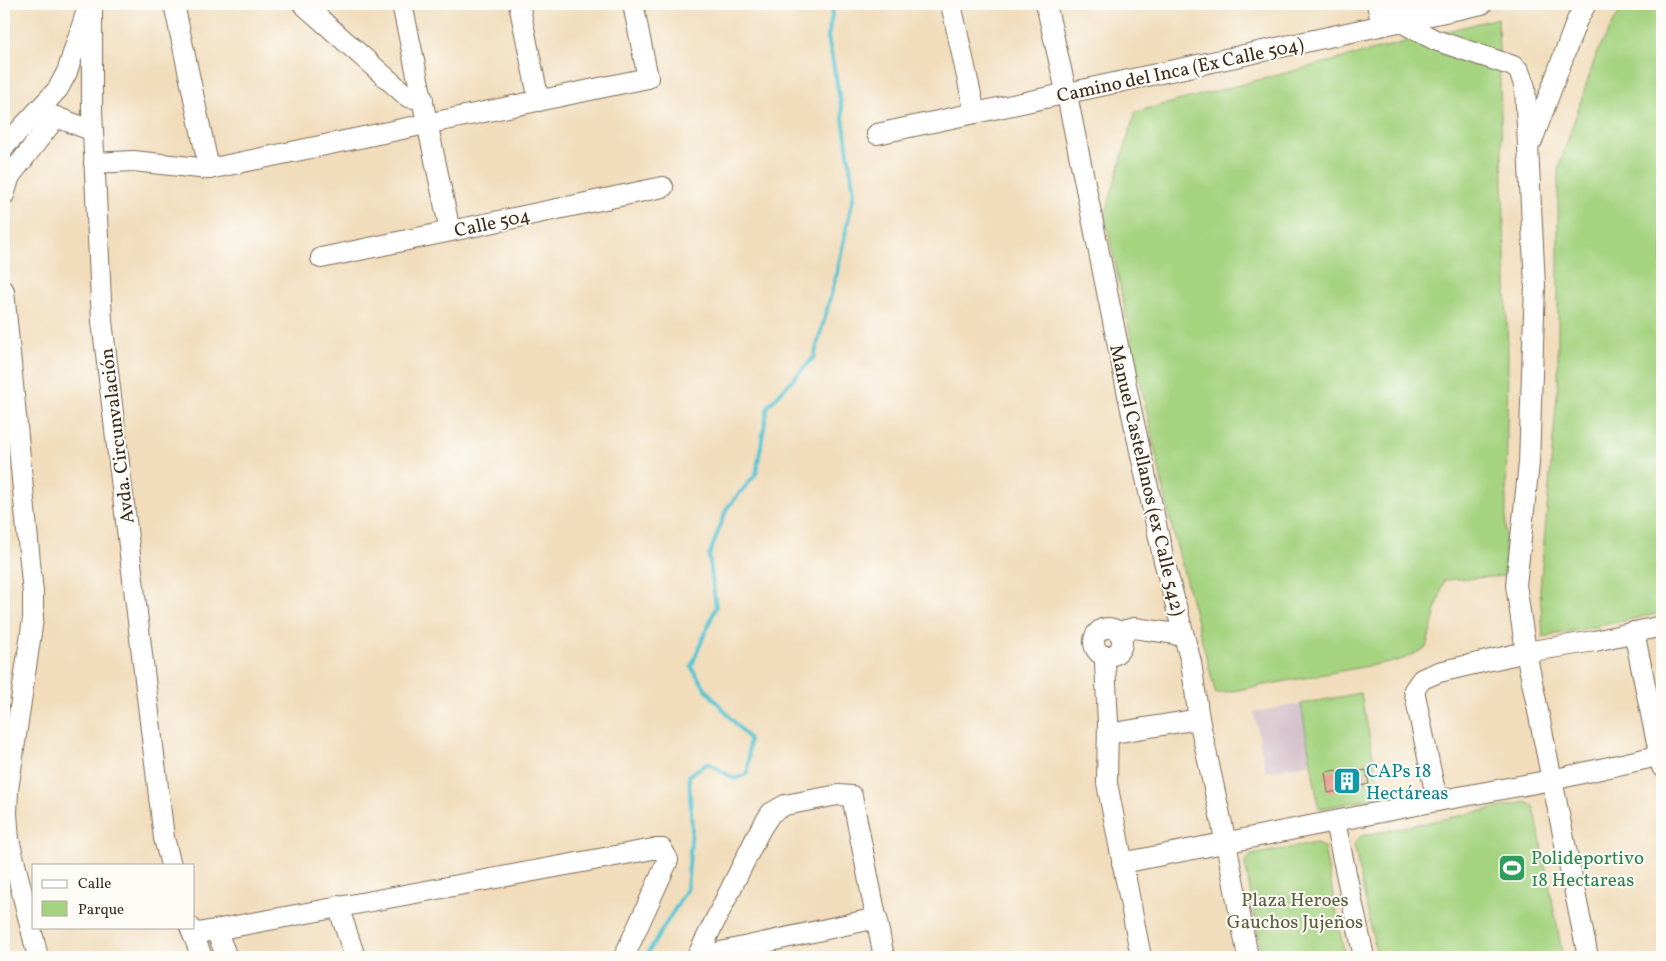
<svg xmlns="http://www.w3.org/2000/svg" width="1666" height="961" font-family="Vollkorn,serif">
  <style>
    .industrial { fill: #d2bdc7 }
    .green { fill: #a5d380; stroke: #707e4f }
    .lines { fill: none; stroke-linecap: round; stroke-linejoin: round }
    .stream { stroke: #5ac5d3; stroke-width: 4 }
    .building { fill: #e7978a }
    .minor-casing { stroke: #7b6955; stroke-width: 22 }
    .minor { stroke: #fff; stroke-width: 20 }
    .labels { text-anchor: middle; stroke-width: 4; stroke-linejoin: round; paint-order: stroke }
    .street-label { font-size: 19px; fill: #3b2a1e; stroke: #fdfcf7 }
    .culture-label { font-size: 19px; fill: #0d838f; stroke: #fdfcf7; text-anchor: start }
    .leisure-label { font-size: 19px; fill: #27864d; stroke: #fdfcf7; text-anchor: start }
    .park-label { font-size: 19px; fill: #5b5d3b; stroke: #fdfcf7 }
  </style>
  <rect width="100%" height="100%" fill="#fdfcf7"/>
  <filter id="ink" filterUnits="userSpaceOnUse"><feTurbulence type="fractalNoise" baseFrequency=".02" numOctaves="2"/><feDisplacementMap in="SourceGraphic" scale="10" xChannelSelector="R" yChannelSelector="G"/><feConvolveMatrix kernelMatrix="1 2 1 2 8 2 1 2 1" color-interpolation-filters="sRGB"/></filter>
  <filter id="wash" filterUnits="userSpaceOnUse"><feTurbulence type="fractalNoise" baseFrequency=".0096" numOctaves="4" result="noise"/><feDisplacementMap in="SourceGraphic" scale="20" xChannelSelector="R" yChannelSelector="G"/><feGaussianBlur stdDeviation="1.12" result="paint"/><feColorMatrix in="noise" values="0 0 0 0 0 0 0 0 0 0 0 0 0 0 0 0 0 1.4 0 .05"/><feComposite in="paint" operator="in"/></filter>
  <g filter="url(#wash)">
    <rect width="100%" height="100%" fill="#f1ddbc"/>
    <polygon class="industrial" points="1301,704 1310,763 1266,772 1254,712"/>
    <g class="green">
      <polygon points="1624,4 1662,4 1662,613 1543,637 1540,588 1558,384 1558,170 1597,52"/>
      <polygon points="1498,18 1508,355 1505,576 1444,580 1426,648 1401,660 1216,694 1170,520 1105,216 1135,112"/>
      <polygon points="1361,693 1381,797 1319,809 1301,704"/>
      <polygon points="1526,802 1534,807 1563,957 1377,957 1354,844 1361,836"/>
      <polygon points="1316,843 1324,848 1345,957 1262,957 1245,863 1251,855"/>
    </g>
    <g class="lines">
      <polyline class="stream" points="647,957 649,951 687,889 692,829 689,775 708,763 735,779 748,773 749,739 708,692 691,667 716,607 709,556 727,508 756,474 768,406 814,357 837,273 854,193 841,104 828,37 834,4"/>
    </g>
    <g id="blocks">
      <polygon class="building" points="1337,770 1338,775 1366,770 1369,784 1328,793 1325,772"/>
    </g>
  </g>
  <g filter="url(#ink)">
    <use href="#blocks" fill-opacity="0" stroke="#7b6955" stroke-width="1"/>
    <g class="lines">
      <g class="minor-casing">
        <g id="minor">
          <polyline points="92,4 92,111 102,321 164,838 171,865"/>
          <polyline points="174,4 209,169"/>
          <polyline points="303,4 408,97 423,99"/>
          <polyline points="402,4 450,231"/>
          <polyline points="519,4 539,101"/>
          <polyline points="951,4 975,113"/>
          <polyline points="1046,4 1067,95 1129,400 1164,561 1191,662 1199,719 1226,843 1248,957"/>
          <polyline points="1377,4 1382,25"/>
          <polyline points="1395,4 1399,21 1435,40 1513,66 1519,71 1525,87 1535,285 1529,463 1516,585 1526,652 1588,957"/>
          <polyline points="43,112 93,131"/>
          <polyline points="877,134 1482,4"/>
          <polyline points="1532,141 1577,20 1586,4"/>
          <polyline points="4,147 58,89 67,72 86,13"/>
          <polyline points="94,163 133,161 209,169 648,78 633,4"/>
          <polyline points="4,195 10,176 56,117"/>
          <polyline points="321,258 663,187"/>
          <polyline points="4,291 33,593 33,619 8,790 7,813 9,840 38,957"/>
          <circle cx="1108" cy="642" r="14"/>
          <polyline points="1119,632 1134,628 1170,633 1184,637"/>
          <polyline points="1634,632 1662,767"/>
          <polyline points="1107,656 1105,664 1108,722 1107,783 1141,957"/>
          <polyline points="1108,734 1199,719"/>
          <polyline points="1437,801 1414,690 1422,679 1439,672 1526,652 1595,641 1662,626"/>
          <polyline points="1335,822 1364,957"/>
          <polyline points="1122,863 1437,801 1552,780 1662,755"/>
          <polyline points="338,906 355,957"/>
          <polyline points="190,927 202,957"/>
          <polyline points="216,930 227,957"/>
          <polyline points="193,934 653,849 662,849 668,860 624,957"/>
          <polyline points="697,957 760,830 771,813 785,805 838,795 852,796 884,957"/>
          <polyline points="698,957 877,918"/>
        </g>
      </g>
      <use href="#minor" class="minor"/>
    </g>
  </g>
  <defs>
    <g id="building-square" transform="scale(1.4375)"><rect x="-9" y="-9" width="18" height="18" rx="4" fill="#0f9aa8" stroke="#fdfcf7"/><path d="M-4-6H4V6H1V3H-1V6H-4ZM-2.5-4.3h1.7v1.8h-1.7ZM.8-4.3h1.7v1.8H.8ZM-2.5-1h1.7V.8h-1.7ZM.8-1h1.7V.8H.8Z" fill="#fff"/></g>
    <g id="stadium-square" transform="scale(1.4375)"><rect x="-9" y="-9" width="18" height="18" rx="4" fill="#2e9e5b" stroke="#fdfcf7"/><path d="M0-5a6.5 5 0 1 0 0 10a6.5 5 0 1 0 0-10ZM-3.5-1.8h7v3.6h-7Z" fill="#fff"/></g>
  </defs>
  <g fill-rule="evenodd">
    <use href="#building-square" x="1347" y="781"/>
    <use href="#stadium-square" x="1512" y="868"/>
  </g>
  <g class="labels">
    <g class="street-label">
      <text transform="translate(1180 69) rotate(-12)" y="7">Camino del Inca (Ex Calle 504)</text>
      <text transform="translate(492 222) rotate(-12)" y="7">Calle 504</text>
      <text transform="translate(116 436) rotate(-97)" y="7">Avda. Circunvalación</text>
      <text transform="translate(1148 480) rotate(77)" y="7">Manuel Castellanos (ex Calle 542)</text>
    </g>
    <g class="culture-label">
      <text x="1366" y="777">CAPs 18<tspan x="1366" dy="22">Hectáreas</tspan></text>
    </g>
    <g class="leisure-label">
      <text x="1531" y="864">Polideportivo<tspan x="1531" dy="22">18 Hectareas</tspan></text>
    </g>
    <g class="park-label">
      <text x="1295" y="906">Plaza Heroes<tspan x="1295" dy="22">Gauchos Jujeños</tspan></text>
    </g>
  </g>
  <rect width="1666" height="961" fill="none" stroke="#fdfcf7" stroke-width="20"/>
  <rect x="32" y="864" width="162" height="65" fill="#fdfcf7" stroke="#afa8a0"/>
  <rect x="42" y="880" width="25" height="8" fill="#ffffff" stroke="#afa8a0"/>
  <text x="78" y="888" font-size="15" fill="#3b2a1e">Calle</text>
  <rect x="42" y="901" width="25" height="15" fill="#a5d380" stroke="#afa8a0"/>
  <text x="78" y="914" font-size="15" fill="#3b2a1e">Parque</text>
</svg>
